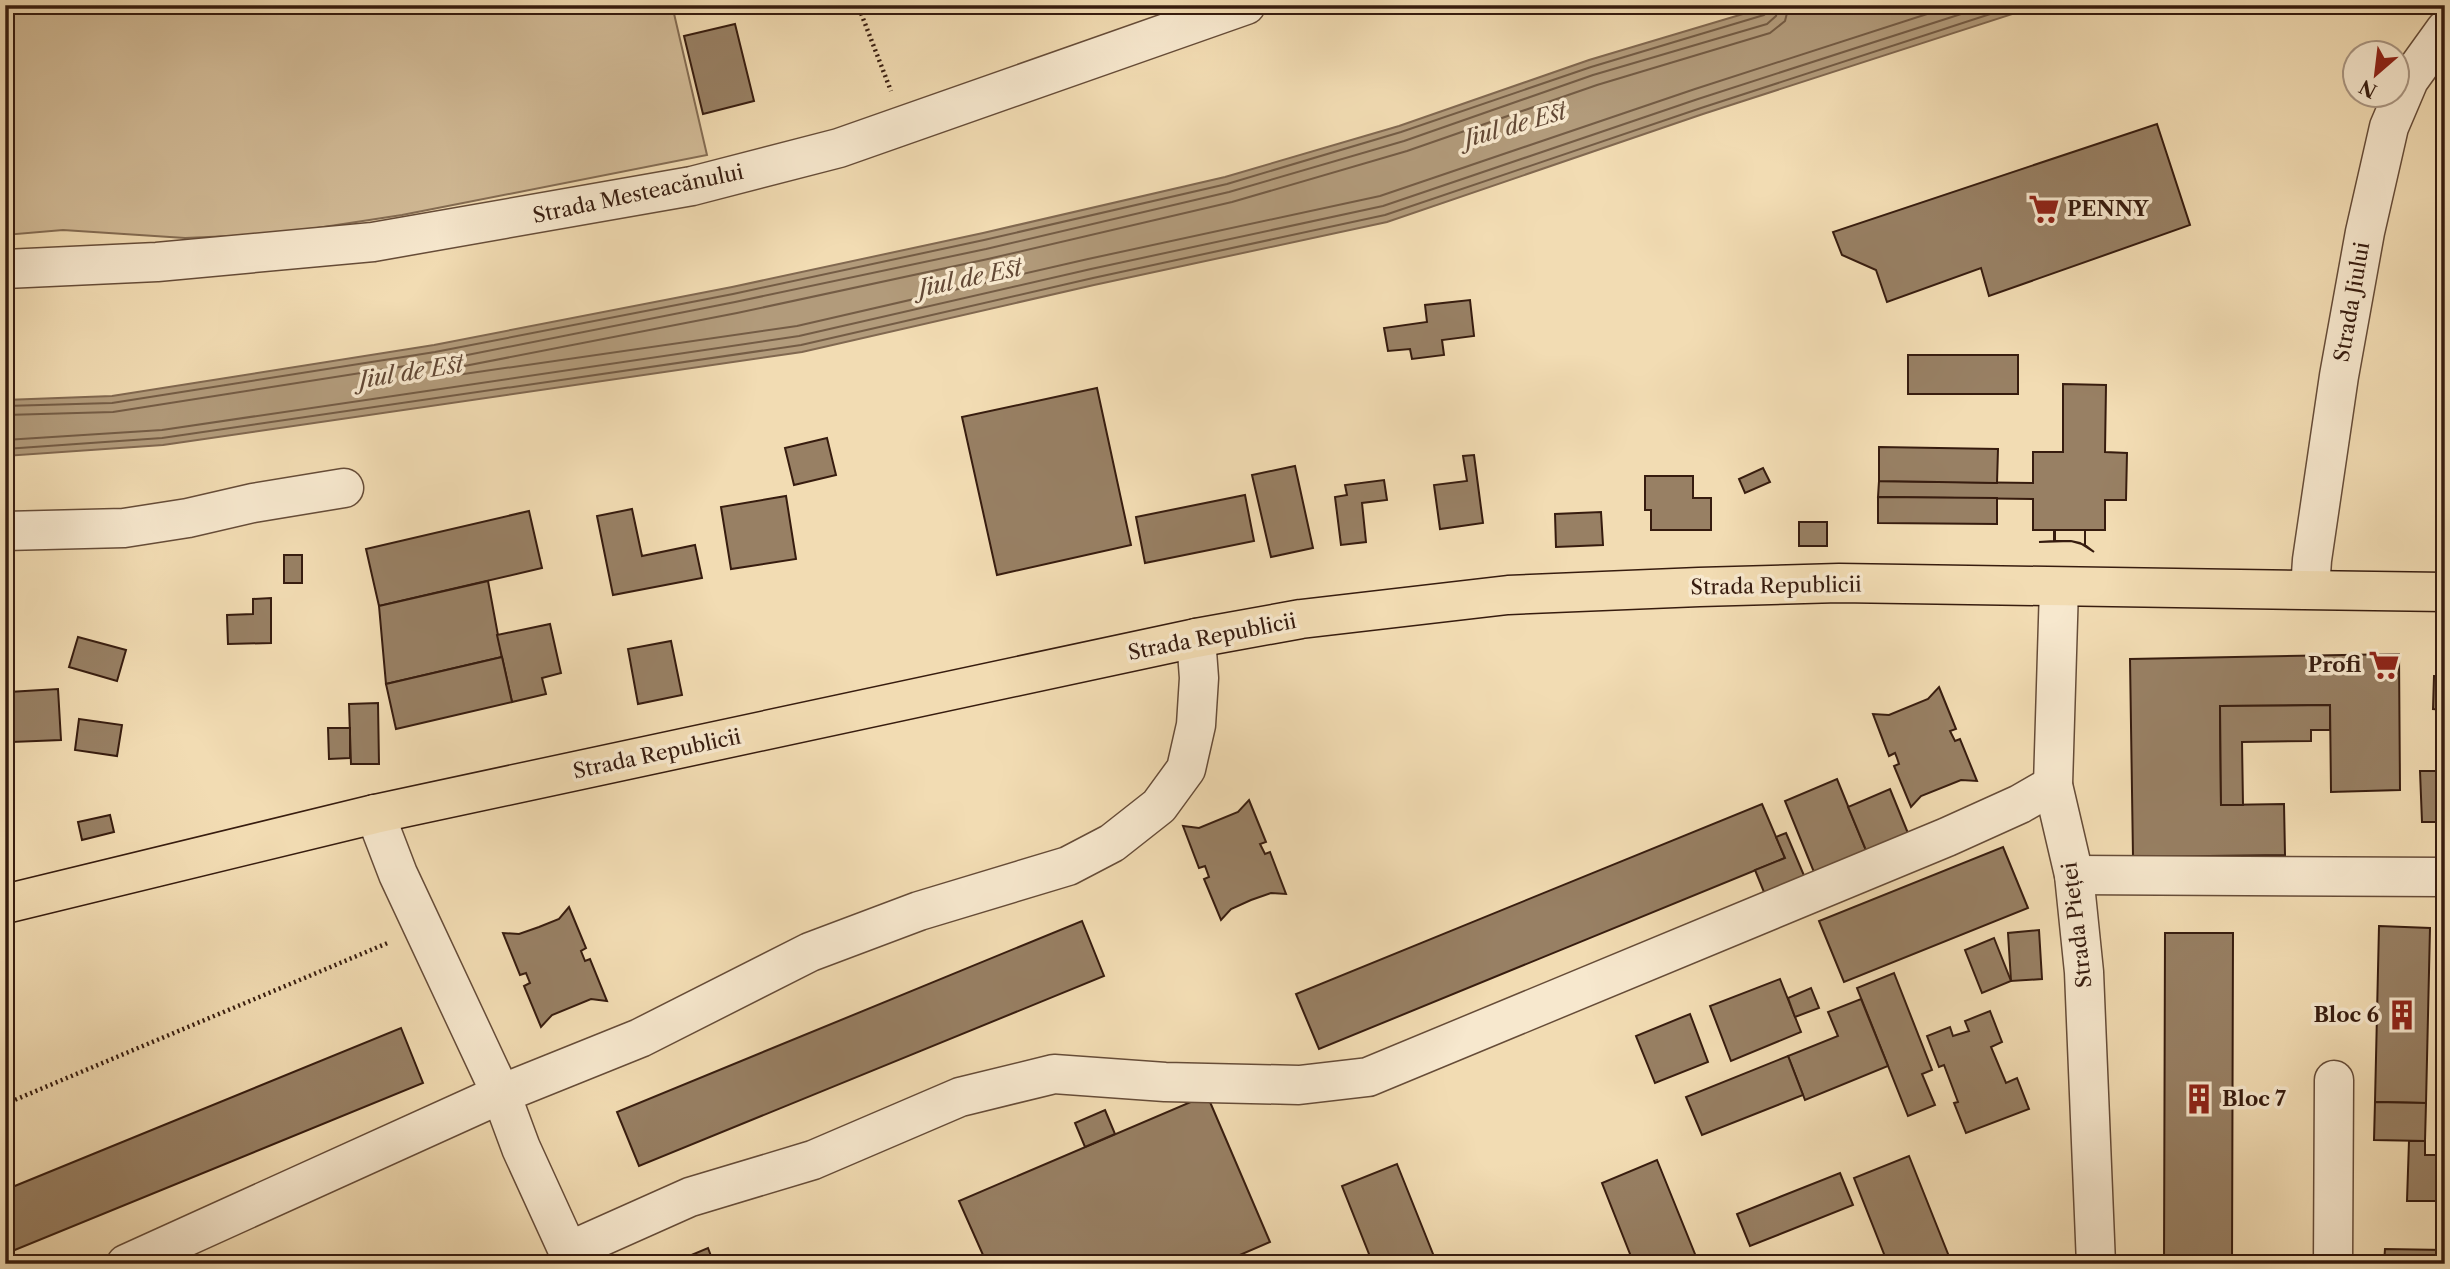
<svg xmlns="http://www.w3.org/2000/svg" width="2450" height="1269" font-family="'Libre Caslon Text',serif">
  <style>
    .green { fill: #d2bb97; stroke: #846c53; stroke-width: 2 }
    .water { fill: #b29b7b; stroke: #816850; stroke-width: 2 }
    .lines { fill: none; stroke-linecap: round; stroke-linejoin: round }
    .shore { stroke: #745c45; stroke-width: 2 }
    .building { fill: #988064; stroke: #371c0f; stroke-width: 2; fill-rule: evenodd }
    .minor-casing { stroke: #664c38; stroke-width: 41 }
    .major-casing { stroke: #371c0f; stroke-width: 41 }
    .path { stroke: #371c0f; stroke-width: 4.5; stroke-dasharray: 2 3.5; stroke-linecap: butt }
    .minor { stroke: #f7e8ce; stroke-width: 38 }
    .major { stroke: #f2dcb3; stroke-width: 38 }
    .labels { text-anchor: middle; stroke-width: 7; stroke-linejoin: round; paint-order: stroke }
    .street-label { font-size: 21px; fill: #371c0f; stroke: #f7e8ce }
    .poi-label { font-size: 21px; font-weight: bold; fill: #371c0f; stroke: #f7e8ce; text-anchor: start }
    .water-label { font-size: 23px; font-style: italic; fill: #624835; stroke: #f7e8ce }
  </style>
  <rect width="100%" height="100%" fill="#f2dcb3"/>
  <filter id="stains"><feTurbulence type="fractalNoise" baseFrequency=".00286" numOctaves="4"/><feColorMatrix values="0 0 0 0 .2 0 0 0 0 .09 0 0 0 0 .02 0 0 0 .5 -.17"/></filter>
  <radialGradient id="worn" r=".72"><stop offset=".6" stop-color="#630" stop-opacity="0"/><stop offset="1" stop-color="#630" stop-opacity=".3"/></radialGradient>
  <polygon class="green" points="5,5 672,5 707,155 402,215 317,228 255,235 185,238 63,230 5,235"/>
  <polygon class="water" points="1773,5 2040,5 1703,114 1387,222 1094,285 802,352 163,445 5,456 5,400 112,396 434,345 732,287 983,233 1225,177 1399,126 1589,60"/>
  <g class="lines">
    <g class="shore">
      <polyline points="1789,5 1785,21 1770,33 1597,85 1407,151 1232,202 988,259 737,313 449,369 446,374 450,376 797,326 1088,259 1380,196 1695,89 1955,5"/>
      <polyline points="5,406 112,403 435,352 733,294 984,240 1227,184 1401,132 1591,67 1764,15 1768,12 1769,5"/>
      <polyline points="5,415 113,412 437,361 735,302 986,249 1229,192 1404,141 1593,75 1767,24 1776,16 1778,5"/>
      <polyline points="5,440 162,430 799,336 1091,269 1383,206 1698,99 1989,5"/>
      <polyline points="5,449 162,438 801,345 1093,278 1385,215 1701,108 2018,5"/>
    </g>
  </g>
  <g class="building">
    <polygon points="735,24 754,101 703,114 684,36"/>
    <polygon points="2157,124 2190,225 1989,296 1981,268 1887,302 1876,270 1842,255 1833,232"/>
    <polygon points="1470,300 1474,336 1442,340 1444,355 1412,359 1410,349 1388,351 1384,328 1427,322 1425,305"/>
    <rect x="1908" y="355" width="110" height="39"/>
    <path d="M2063,384L2106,385L2105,452L2127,453L2126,500H2105V530H2085V545L2094,552L2080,543L2071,541L2039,542L2054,541V530H2033V499L1878,497L1879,481L2033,483V452H2063ZM2055,530H2085V545L2071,541H2055Z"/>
    <polygon points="1097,388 1131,545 997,575 962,417"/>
    <polygon points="827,438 836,475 794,485 785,448"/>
    <polygon points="1879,447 1998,449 1997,483 1879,481"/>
    <polygon points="1474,455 1483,523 1440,529 1434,485 1467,481 1463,456"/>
    <polygon points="1295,466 1313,548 1271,557 1252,475"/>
    <polygon points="1763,468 1770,482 1745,493 1739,479"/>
    <polygon points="1645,476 1693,476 1693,498 1711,498 1711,530 1651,530 1651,510 1645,510"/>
    <polygon points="1384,480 1387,500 1362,503 1366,542 1341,545 1335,497 1347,495 1345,485"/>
    <polygon points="1245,495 1254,541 1145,563 1136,517"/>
    <polygon points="786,496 796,559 731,569 721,507"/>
    <polygon points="1878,497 1997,498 1997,524 1878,523"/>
    <polygon points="632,509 642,556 695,545 702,578 613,595 597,516"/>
    <polygon points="529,511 542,568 379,606 366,549"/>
    <polygon points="1601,512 1603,545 1556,547 1555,514"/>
    <rect x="1799" y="522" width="28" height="24"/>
    <rect x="284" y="555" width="18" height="28"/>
    <polygon points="488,581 502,657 386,684 379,606"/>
    <polygon points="271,598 271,643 228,644 227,615 253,614 253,599"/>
    <polygon points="550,624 561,673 542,678 546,694 512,702 497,635"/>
    <polygon points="78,637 126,650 117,681 69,667"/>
    <polygon points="671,641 682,695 638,704 628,649"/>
    <polygon points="2399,654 2400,790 2331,792 2330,705 2220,706 2221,805 2284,804 2285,855 2133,857 2130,659"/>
    <polygon points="502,657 512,702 396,729 386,684"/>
    <polygon points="2434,676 2445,677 2445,710 2433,709"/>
    <polygon points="1939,687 1956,729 1950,731 1955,741 1960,739 1977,781 1961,780 1921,796 1911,807 1894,766 1899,764 1897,758 1895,753 1889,756 1873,714 1889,715 1928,699"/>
    <polygon points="58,689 61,740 12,742 9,692"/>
    <polygon points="378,703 379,764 351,764 349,704"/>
    <polygon points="2330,705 2330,730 2311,730 2311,741 2242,742 2243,805 2221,805 2220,706"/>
    <polygon points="79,719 122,725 117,756 75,750"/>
    <polygon points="328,728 350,728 350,758 329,759"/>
    <polygon points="2420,771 2445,771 2445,822 2422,822"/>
    <polygon points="1837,779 1870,860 1818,882 1785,801"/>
    <polygon points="1890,789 1912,843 1870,860 1848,807"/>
    <polygon points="1249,800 1266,842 1260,844 1265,854 1270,852 1286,894 1271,893 1251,900 1231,909 1221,920 1204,879 1209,877 1205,866 1199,868 1183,826 1199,828 1238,812"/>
    <polygon points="1762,804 1785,858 1319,1049 1296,994"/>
    <polygon points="110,815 114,832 82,840 78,822"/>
    <polygon points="1786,833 1808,885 1768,902 1755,870 1785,858 1776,837"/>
    <polygon points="2003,847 2028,908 1844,982 1819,921"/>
    <polygon points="569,907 586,948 581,951 585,961 590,959 607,1001 591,999 552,1015 541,1027 524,986 530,983 526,973 520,975 503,933 519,934 539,927 559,919"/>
    <polygon points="1082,921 1104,976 639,1166 617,1112"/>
    <polygon points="2379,926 2430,928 2426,1103 2375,1102"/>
    <polygon points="2039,930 2042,979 2011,981 2008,933"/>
    <polygon points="2165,933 2233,933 2232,1264 2164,1264"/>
    <polygon points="1994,938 2011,981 1982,993 1965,950"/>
    <polygon points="1894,973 1932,1070 1922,1074 1935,1105 1908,1116 1857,988"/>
    <polygon points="1780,979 1801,1032 1731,1061 1710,1006"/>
    <polygon points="1811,988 1819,1008 1795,1017 1788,998"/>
    <polygon points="1861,999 1888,1066 1805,1100 1788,1056 1838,1036 1828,1012"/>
    <polygon points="1990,1011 2002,1042 1991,1047 2006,1083 2017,1078 2029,1109 1966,1133 1954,1103 1958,1102 1944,1065 1939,1067 1927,1036 1950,1027 1953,1036 1969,1031 1965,1021"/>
    <polygon points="1690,1014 1708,1062 1655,1083 1636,1036"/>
    <polygon points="401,1028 423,1083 5,1254 5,1190"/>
    <polygon points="1788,1056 1803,1095 1702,1135 1686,1097"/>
    <polygon points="1207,1095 1270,1242 1219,1264 987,1264 959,1201"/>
    <polygon points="2375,1102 2426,1103 2425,1141 2374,1140"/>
    <polygon points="1105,1110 1115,1134 1085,1147 1075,1123"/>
    <polygon points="2409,1141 2425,1141 2425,1155 2443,1155 2445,1142 2445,1181 2438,1180 2437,1201 2407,1201"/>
    <polygon points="1909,1156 1952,1264 1888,1264 1854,1178"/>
    <polygon points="1657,1160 1699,1264 1634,1264 1602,1183"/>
    <polygon points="1397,1164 1437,1264 1373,1264 1342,1186"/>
    <polygon points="1840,1173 1853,1205 1750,1246 1737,1214"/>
    <polygon points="708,1248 714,1264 670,1264"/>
    <polygon points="2385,1249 2445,1250 2445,1264 2384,1264"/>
  </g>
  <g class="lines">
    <g class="minor-casing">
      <g id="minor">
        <polyline points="5,269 157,262 373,242 692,186 839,148 1246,5"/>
        <polyline points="5,531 124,528 188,518 253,503 344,488"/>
        <polyline points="2059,587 2053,785 2074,875 2084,972 2096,1264"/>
        <polyline points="2310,589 2312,560 2339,376 2365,232 2389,127 2409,80 2445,30"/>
        <polyline points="2074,875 2445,877"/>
        <polyline points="569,1251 690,1197 813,1160 960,1097 1054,1074 1165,1082 1299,1085 1368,1077 1947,837 2020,804 2053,785"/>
        <polyline points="126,1264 501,1094 398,874 375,814"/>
        <polyline points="574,1264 521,1148 501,1094 640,1038 810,952 919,911 1068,866 1112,843 1159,806 1186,769 1196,725 1199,678 1196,638"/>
        <polyline points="2333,1264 2334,1080"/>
      </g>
    </g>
    <g class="major-casing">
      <polyline id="major" points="5,904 375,814 1196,638 1301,619 1508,595 1699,587 1839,583 2445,592"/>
    </g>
    <g class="path">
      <polyline points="855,5 859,8 891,91"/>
      <polyline points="5,1104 390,942"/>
    </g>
    <use href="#minor" class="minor"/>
    <use href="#major" class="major"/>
  </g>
  <defs>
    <g id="supermarket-bare" transform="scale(2.415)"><path d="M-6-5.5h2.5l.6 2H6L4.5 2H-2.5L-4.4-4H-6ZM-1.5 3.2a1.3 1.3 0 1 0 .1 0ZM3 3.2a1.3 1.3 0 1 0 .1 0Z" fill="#8f2418" stroke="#f7e8ce" stroke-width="2.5" paint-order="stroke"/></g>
    <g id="building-bare" transform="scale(2.415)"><path d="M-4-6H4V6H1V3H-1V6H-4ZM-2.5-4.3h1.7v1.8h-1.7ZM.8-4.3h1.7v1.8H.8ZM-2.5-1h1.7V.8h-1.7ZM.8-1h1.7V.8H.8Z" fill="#8f2418" stroke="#f7e8ce" stroke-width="2.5" paint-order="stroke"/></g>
  </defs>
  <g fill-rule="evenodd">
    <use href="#supermarket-bare" x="2044" y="209"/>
    <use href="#supermarket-bare" x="2384" y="665"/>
    <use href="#building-bare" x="2402" y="1015"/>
    <use href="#building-bare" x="2199" y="1099"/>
  </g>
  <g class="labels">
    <g class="street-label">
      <text transform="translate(638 194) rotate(-12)" y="7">Strada Mesteacănului</text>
      <text transform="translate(2352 302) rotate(-80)" y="7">Strada Jiului</text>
      <text transform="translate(1776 586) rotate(-1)" y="7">Strada Republicii</text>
      <text transform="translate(1212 637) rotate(-11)" y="7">Strada Republicii</text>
      <text transform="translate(657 754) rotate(-12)" y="7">Strada Republicii</text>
      <text transform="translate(2077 925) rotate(-97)" y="7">Strada Pieței</text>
    </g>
    <g class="poi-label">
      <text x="2067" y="216">PENNY</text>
      <text x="2361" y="672" text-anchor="end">Profi</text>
      <text x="2379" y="1022" text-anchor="end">Bloc 6</text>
      <text x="2222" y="1106">Bloc 7</text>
    </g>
    <g class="water-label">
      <text transform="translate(1515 125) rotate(-16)" y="8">Jiul de Est</text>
      <text transform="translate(970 278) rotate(-12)" y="8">Jiul de Est</text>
      <text transform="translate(411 372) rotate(-9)" y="8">Jiul de Est</text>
    </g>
  </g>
  <rect width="2450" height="1269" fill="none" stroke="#f2dcb3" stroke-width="28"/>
  <rect x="7" y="7" width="2436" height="1255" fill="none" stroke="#371c0f" stroke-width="3.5"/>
  <rect x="14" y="14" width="2422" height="1241" fill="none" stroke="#371c0f" stroke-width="2"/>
  <g transform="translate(2376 74) rotate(208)"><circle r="33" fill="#f7e8ce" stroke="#aa9682" stroke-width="2"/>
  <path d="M0-5L12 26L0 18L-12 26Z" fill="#8f2418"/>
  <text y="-10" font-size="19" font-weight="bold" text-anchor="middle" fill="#371c0f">N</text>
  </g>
  <rect width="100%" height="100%" filter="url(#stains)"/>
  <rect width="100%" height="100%" fill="url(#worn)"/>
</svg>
